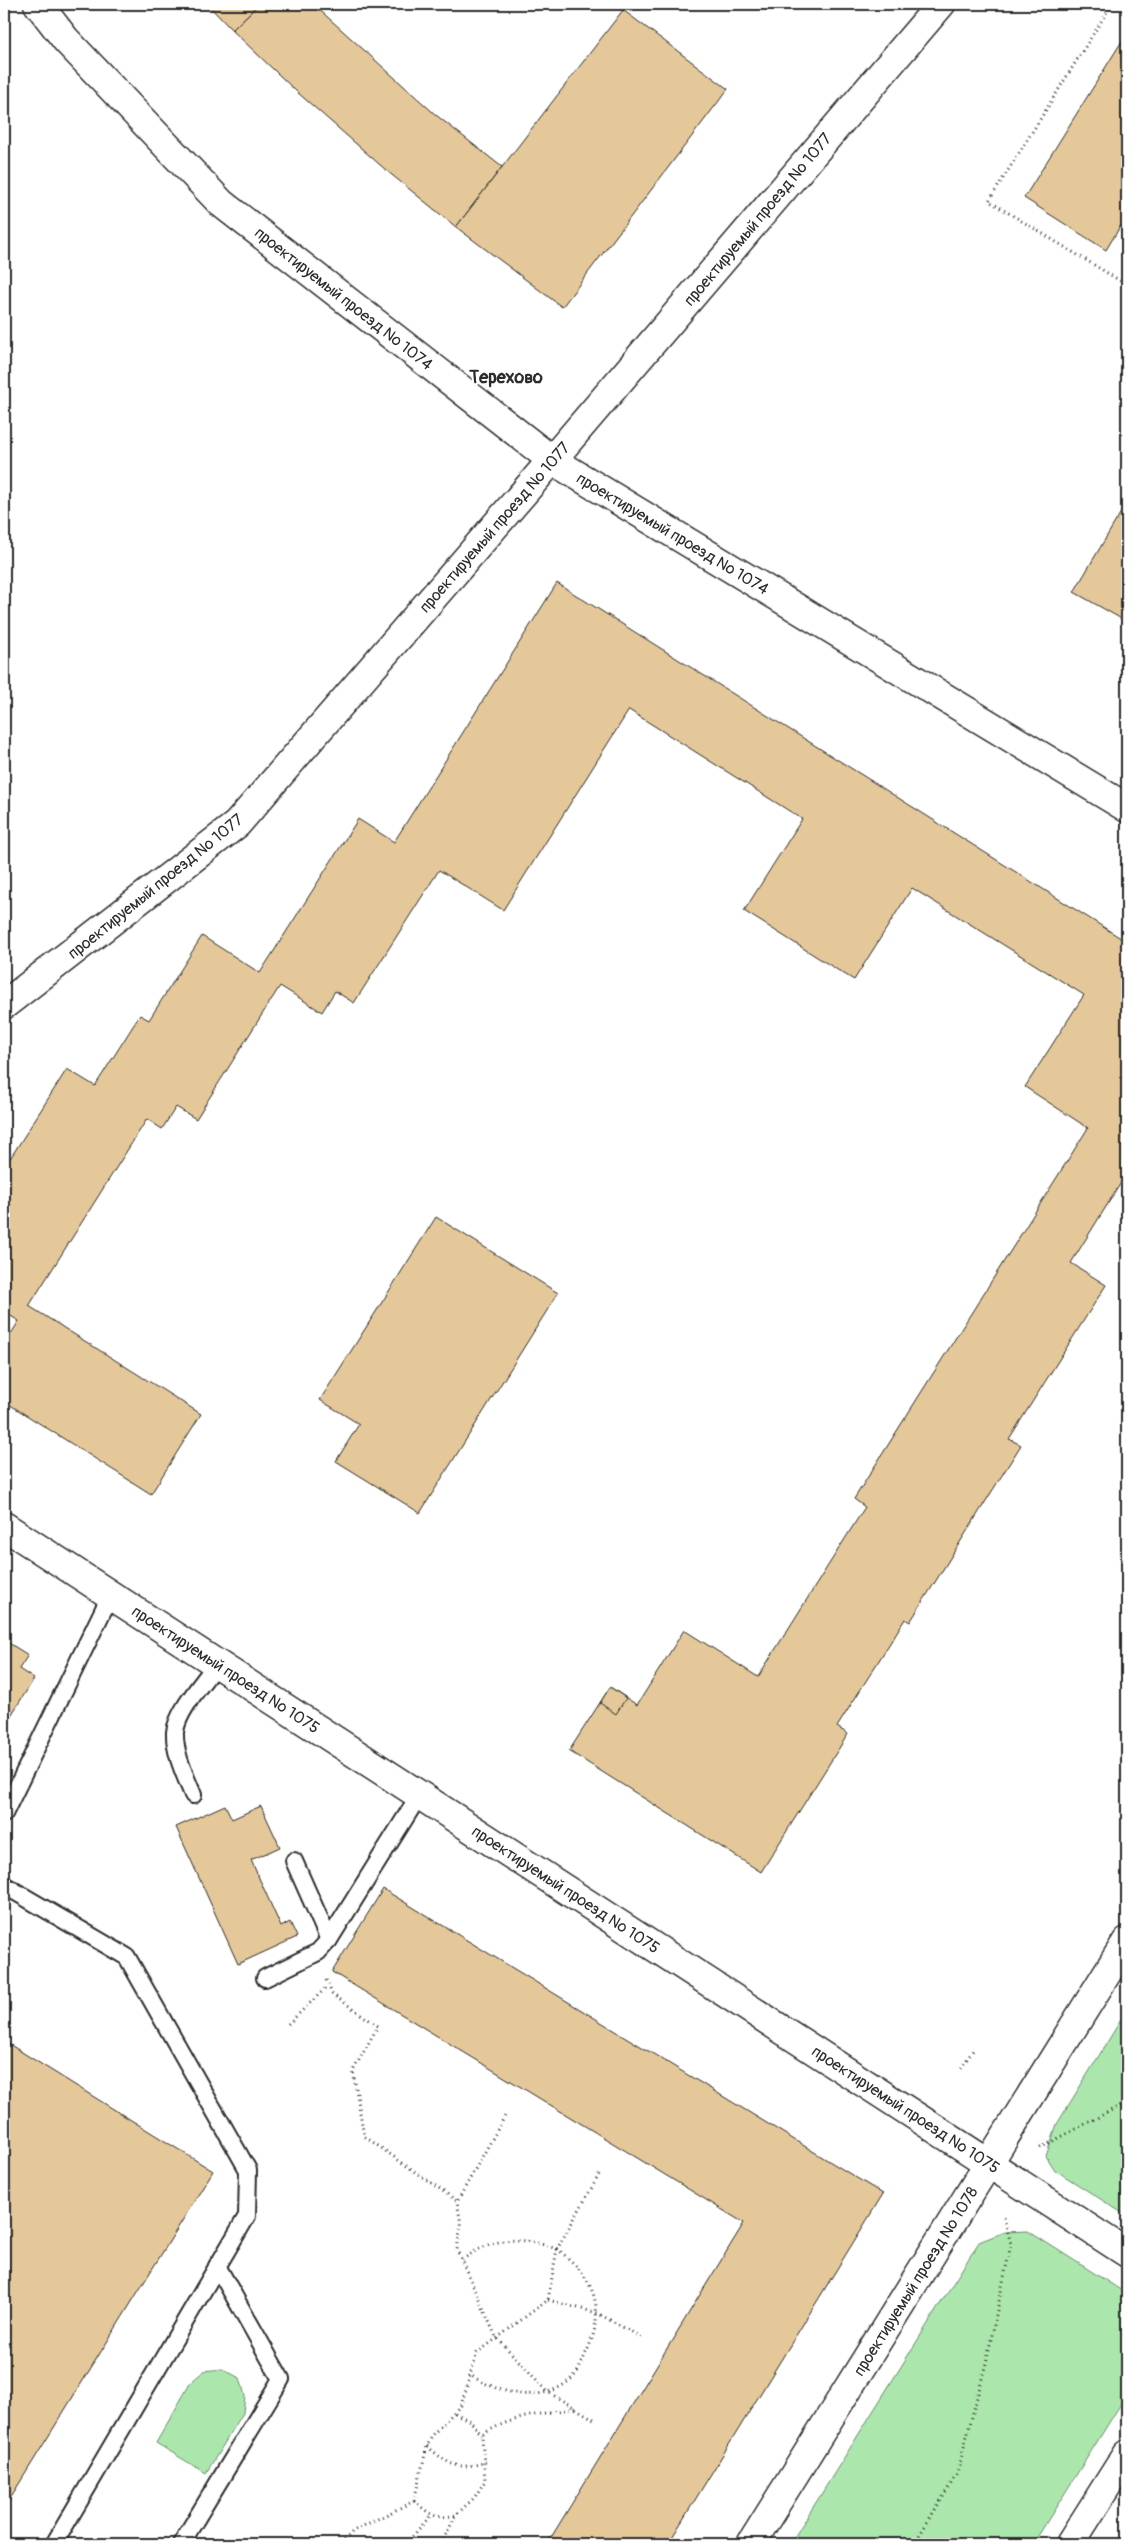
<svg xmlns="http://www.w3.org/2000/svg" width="1131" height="2548" font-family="Pangolin,sans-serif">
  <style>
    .green { fill: #abe7ad; stroke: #6b896c }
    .building { fill: #e4c899; stroke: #2b2b2b }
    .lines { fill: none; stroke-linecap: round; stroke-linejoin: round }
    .service-casing { stroke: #2b2b2b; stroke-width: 20 }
    .minor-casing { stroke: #2b2b2b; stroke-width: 31 }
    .path { stroke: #2b2b2b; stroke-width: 3; stroke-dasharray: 1 4; stroke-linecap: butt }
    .service { stroke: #fff; stroke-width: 16 }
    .minor { stroke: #fff; stroke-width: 28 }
    .labels { text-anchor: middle; stroke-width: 4; stroke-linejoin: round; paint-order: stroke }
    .street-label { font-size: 16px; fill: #2b2b2b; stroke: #fff }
    .neighbourhood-label { font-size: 18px; font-weight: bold; fill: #2b2b2b; stroke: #fff }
  </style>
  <rect width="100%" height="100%" fill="#fff"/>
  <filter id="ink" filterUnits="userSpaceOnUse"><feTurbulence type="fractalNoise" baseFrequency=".02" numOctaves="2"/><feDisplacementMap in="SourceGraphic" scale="10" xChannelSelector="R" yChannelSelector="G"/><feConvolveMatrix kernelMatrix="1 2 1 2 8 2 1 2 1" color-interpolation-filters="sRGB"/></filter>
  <g filter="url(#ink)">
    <g class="green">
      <polygon points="1127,2010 1127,2216 1055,2170 1046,2156 1057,2124"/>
      <polygon points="1028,2231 1127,2294 1127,2394 1033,2544 790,2544 979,2242 1004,2232"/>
      <polygon points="222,2369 240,2378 245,2396 243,2413 206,2473 156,2443 191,2382 204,2371"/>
    </g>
    <g class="building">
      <polygon points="207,4 259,4 232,30"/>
      <polygon points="259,4 313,4 436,115 502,167 456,227 387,171 297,92 232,30"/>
      <polygon points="623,10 728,89 562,307 456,227"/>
      <polygon points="1127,33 1127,215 1106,250 1024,198"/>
      <polygon points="1127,502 1127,622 1074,592"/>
      <polygon points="557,583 1127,942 1127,1173 1071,1263 1106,1285 1009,1439 1021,1445 910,1622 905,1619 837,1727 848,1734 761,1872 569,1751 610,1687 637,1705 684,1630 758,1677 865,1507 854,1499 1088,1128 1025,1087 1084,995 912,888 854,980 836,969 744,911 802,819 629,710 503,910 439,870 354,1003 335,991 322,1012 280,986 196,1119 176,1107 162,1129 147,1119 29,1306 201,1414 151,1494 4,1401 4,1345 19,1321 4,1312 4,1168 67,1069 95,1086 140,1015 149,1020 202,936 260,973 358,819 394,842"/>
      <polygon points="436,1217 558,1293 420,1513 336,1461 359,1424 320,1400"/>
      <polygon points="4,1640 28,1655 19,1669 34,1679 10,1717 4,1713"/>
      <polygon points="610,1687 626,1698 616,1714 600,1703"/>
      <polygon points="225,1805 232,1819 261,1806 280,1847 251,1860 281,1927 290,1922 297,1937 238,1964 176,1827"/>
      <polygon points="383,1889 883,2194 668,2544 547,2544 744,2223 332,1972"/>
      <polygon points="4,1991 10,1995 4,2006"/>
      <polygon points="4,2041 213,2171 4,2508"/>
    </g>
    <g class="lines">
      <g class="service-casing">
        <g id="service">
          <path d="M193,1795C185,1775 174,1753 175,1732C177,1711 205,1680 217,1663"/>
          <polyline points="4,1814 111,1594"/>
          <polyline points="294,1861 329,1940"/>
          <polyline points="4,1885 127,1957 248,2170 247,2216 54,2544"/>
          <polyline points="265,1978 318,1952 329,1940 420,1794"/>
          <polyline points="181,2544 281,2379 217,2266"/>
        </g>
      </g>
      <g class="minor-casing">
        <g id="minor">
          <polyline points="38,4 66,40 221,203 552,460 1127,808"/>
          <polyline points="4,1005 237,824 552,460 941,4"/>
          <polyline points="4,1526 1127,2253"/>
          <polyline points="751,2544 1127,1941"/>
          <polyline points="1070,2544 1127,2454"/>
        </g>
      </g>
      <g class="path">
        <polyline points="1112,4 989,201 1127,285"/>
        <polyline points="326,1980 332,1994 378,2026 353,2071 364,2136 457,2201 461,2224 457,2250 496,2337 548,2392 597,2421"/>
        <polyline points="288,2024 327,1987"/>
        <polyline points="961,2068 974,2049"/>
        <polyline points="1040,2148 1127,2102"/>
        <polyline points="458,2200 505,2116"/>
        <path d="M462,2260C494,2236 520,2236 557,2249L599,2175"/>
        <polyline points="548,2300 597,2313 643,2338"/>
        <polyline points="455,2413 470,2421 482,2435"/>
        <path d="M427,2446C449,2465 457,2471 486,2462"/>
        <path d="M414,2501C430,2514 434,2520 456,2515"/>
        <path d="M341,2544L353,2531L414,2501L427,2446L433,2434L461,2405L477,2353L548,2300L557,2249C594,2277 607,2308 587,2351C583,2359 580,2369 575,2375C546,2406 502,2395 470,2375"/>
        <polyline points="406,2544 431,2515"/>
        <path d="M441,2544L456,2515L474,2498L485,2481L482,2435C510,2416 543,2414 575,2408"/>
        <polyline points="914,2544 957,2474 986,2363 1011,2244 1003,2214"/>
      </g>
      <use href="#service" class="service"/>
      <use href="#minor" class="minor"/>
    </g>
  </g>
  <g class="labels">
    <g class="street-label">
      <text transform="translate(757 219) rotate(-50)" y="6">проектируемый проезд № 1077</text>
      <text transform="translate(344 298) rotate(38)" y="6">проектируемый проезд № 1074</text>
      <text transform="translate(494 527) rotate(-49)" y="6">проектируемый проезд № 1077</text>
      <text transform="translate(673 533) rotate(31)" y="6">проектируемый проезд № 1074</text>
      <text transform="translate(155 886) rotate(-39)" y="6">проектируемый проезд № 1077</text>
      <text transform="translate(226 1669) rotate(33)" y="6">проектируемый проезд № 1075</text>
      <text transform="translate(566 1889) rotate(33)" y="6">проектируемый проезд № 1075</text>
      <text transform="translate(906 2109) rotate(33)" y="6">проектируемый проезд № 1075</text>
      <text transform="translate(915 2281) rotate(-58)" y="6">проектируемый проезд № 1078</text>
    </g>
    <g class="neighbourhood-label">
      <text x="506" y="383">Терехово</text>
    </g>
  </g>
  <rect width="1131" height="2548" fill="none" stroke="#fff" stroke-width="20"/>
  <rect x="10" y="10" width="1111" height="2528" fill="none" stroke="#2b2b2b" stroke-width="2" filter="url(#ink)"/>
</svg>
